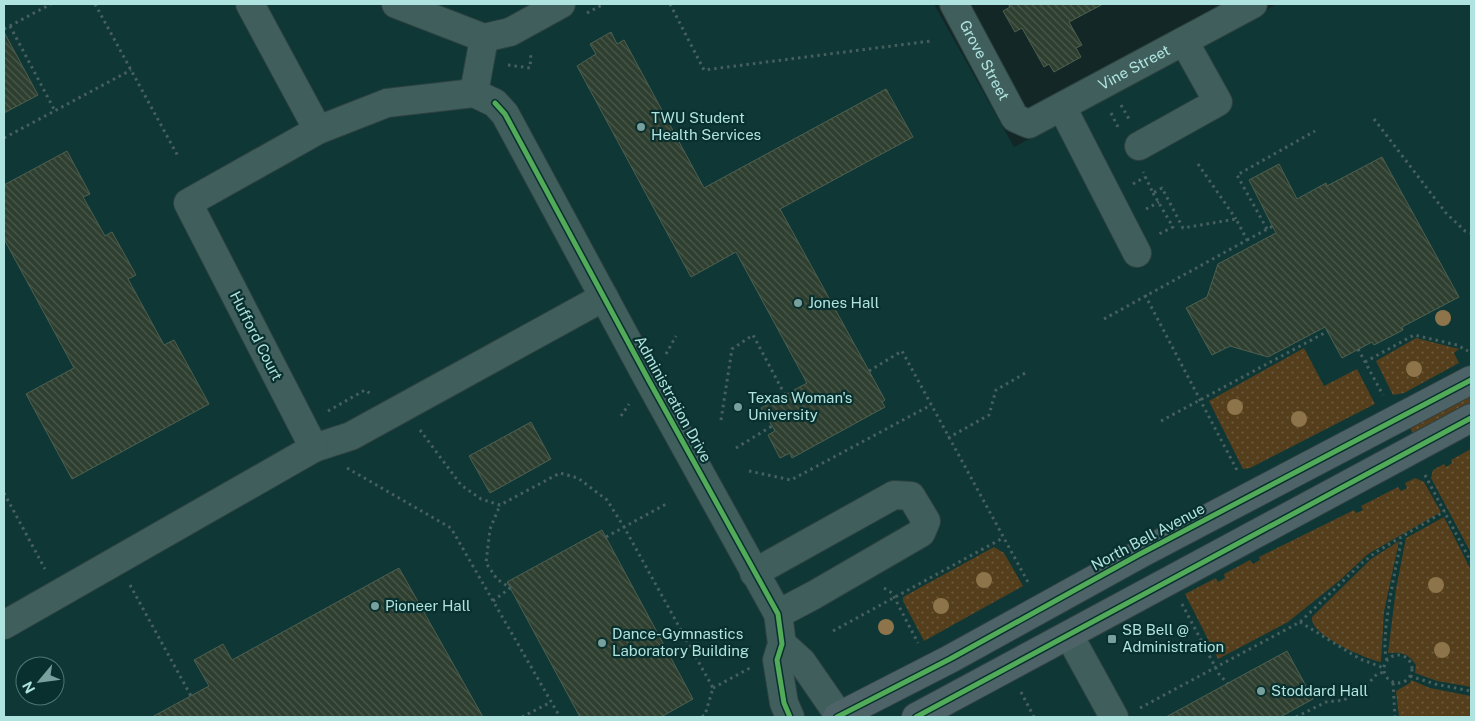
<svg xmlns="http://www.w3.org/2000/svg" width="1475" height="721" font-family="'Public Sans',sans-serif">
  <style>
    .built { fill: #0f3735; fill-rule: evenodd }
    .grass { fill: url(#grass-dots) }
    .building { fill: url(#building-back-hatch); stroke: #4f6051 }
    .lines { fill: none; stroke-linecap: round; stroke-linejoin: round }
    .minor-casing { stroke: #2e4241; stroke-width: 30 }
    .major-casing { stroke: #2e4241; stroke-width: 30 }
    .path { stroke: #47605f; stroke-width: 3; stroke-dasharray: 2.5 4; stroke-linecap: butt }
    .minor { stroke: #3f5e5c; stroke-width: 28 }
    .major { stroke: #4e6367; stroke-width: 28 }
    .cycleway-casing { stroke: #09302e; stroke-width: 8 }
    .cycleway { stroke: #51ab58; stroke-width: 5 }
    .tree { fill: #8d744a }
    .poi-dot { fill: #78a19e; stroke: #09302e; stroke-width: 2 }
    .labels { text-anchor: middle; stroke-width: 4.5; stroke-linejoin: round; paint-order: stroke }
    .street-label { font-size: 15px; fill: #afe3df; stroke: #09302e }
    .poi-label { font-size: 15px; fill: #afe3df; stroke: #09302e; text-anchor: start }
  </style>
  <defs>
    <pattern id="grass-dots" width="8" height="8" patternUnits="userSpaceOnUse" patternTransform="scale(1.25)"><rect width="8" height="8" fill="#553e1c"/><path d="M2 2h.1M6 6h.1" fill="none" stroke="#6b5a3d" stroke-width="1.8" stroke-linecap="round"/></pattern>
    <pattern id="building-back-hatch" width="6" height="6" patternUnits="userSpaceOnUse" patternTransform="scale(1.25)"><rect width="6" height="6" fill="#2e3e2f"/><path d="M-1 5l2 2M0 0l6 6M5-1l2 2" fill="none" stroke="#4a5a4d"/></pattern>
  </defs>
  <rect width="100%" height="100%" fill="#122726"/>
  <path class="built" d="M4,4H934L1014,147L1277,4H1471V717H4ZM25,666H55V696H25Z"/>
  <g class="grass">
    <polygon points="1416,338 1459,349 1454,353 1459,363 1404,393 1393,395 1376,361"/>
    <polygon points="1304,348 1324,386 1357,369 1375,404 1250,468 1243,469 1209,401"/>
    <polygon points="1471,392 1471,411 1417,441 1409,426"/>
    <polygon points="1471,449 1471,553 1431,478 1433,470 1444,464 1446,467 1452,463 1451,460"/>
    <polygon points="1415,478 1424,482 1441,512 1368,554 1339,581 1288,622 1218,659 1185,594 1216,578 1218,582 1225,578 1224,574 1250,560 1253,564 1260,560 1259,557 1354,510 1356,513 1363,510 1361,506 1398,487 1401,491 1407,488 1405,483"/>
    <path d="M1444,517L1471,570V687L1437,681L1415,673L1416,665C1408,653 1401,652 1388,653L1396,589L1406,538Z"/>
    <path d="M1399,541L1384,612L1381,662C1366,659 1309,635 1312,617L1371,559Z"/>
    <polygon points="994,547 1004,553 1023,586 924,641 903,601 903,597"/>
    <polygon points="1411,680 1430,688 1471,696 1471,717 1399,717 1396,691 1410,683"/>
  </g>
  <g class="building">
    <polygon points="1008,4 1103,4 1069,22 1082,45 1076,48 1081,57 1054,72 1049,64 1044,67 1022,28 1015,32 1003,11 1010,7"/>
    <polygon points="4,32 38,95 4,113"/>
    <polygon points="611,32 617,44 624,40 704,188 886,89 913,137 780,209 885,400 882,402 885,407 792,458 790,453 780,458 768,435 775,431 761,408 807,383 736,252 691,277 577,66 596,54 590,44"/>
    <polygon points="67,151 90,194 83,197 105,236 112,232 136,275 128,279 164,345 174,340 209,404 72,479 26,394 74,368 4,239 4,185"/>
    <polygon points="1382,157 1459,297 1402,327 1403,330 1374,345 1372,342 1342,358 1325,327 1268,357 1230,346 1212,355 1186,308 1207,297 1218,264 1276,233 1249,180 1279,164 1297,199 1326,183 1327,186"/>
    <polygon points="531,422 551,459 490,493 469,456"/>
    <polygon points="602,530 693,699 661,717 580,717 507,582"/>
    <polygon points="399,568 483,717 152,717 209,686 194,660 223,644 232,660"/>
    <polygon points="1287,651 1313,699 1280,717 1166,717"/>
  </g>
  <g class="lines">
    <g class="minor-casing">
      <g id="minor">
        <polyline points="250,4 318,130"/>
        <polyline points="396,4 484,38 510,32 561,4"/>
        <path id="s1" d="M954,4L1015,118L1029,124L1253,4"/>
        <polyline points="474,93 484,38"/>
        <polyline points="1062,107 1137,253"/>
        <polyline points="1139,146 1218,102 1184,41"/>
        <polyline points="314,448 351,436 604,297"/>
        <polyline points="754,573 894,495 911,496 926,521 921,533 814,595 778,614"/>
        <polyline points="4,625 314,448 188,203 318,130 387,103 474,93 495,103 505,114 648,379 778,614 782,644 777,660 784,703 790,717"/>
        <polyline points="1069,635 1114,717"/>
        <polyline points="782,644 802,662 840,717"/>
      </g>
    </g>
    <g class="major-casing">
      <g id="major">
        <polyline points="837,717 950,659 1140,554 1471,380"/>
        <polyline points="916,717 1471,418"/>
      </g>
    </g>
    <g class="path">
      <polyline points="95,4 179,158"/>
      <polyline points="670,4 704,70 931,41"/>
      <polyline points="587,13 604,4"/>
      <polyline points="10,26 55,111"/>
      <polyline points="4,29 51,4"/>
      <polyline points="508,65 530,68 531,52"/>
      <polyline points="1121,105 1129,119"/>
      <polyline points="1111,113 1118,127"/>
      <polyline points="1374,119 1446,213 1465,231 1471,233"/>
      <polyline points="4,138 131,70"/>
      <polyline points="1198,164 1236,219"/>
      <polyline points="1133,184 1145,177"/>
      <polyline points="1153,193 1173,227 1159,234"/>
      <polyline points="1146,209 1159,202"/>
      <polyline points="1267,229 1237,175 1315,131"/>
      <polyline points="1247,240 1273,226"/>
      <polyline points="1145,295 1238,472"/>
      <polyline points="1104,319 1247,240 1236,219 1183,228 1162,188 1153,193 1143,172"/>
      <polyline points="1358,349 1383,395"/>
      <polyline points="666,354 676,336"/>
      <polyline points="1365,362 1414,335 1457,345 1468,351"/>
      <polyline points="869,371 902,351 1029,584"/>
      <polyline points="328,411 365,390 371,394"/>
      <polyline points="621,416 629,404"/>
      <polyline points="721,420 732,349 753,335 785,395"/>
      <polyline points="1161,421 1328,331"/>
      <polyline points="420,430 461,485 481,499 500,505 560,473 578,478 607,500 624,527 713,688 705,715 701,717"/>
      <polyline points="948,438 989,415 996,390 1027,372"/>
      <polyline points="736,448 772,426"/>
      <polyline points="347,468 451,528 560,717"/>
      <polyline points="749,471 791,480 931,405"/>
      <polyline points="1425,475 1471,562"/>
      <polyline points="4,493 45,569"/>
      <polyline points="606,537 668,503"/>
      <polyline points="130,585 191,696"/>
      <polyline points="884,588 892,593 918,643"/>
      <polyline points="493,601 510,588 497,579 486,563 490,529 500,505"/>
      <polyline points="1182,604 1219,674 1228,684"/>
      <polyline points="1300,622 1360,659 1384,668"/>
      <polyline points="833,631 1003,538"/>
      <circle cx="1398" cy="669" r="14"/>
      <path d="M1387,660C1379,642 1397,561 1402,538"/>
      <polyline points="1410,676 1435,684 1471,691"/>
      <polyline points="1393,683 1395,717"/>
      <polyline points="713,688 750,668"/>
      <polyline points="1021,692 1034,717"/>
      <polyline points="1140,708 1300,622 1363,562 1376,552 1445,511"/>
      <polyline points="522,717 551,702"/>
      <polyline points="1296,717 1326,702 1344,700 1363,689 1377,674 1384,672"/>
    </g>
    <use href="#minor" class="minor"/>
    <use href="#major" class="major"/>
    <g class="cycleway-casing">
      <g id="cycleway">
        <polyline points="495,103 505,114 648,379 778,614 782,644 777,660 784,703 790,717"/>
        <polyline points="837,717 950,659 1140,554 1471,380"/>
        <polyline points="916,717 1471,418"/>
      </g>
    </g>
    <use href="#cycleway" class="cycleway"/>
  </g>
  <g class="tree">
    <circle cx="1443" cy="318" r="8"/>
    <circle cx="1414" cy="369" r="8"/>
    <circle cx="1235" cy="407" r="8"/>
    <circle cx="1299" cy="419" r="8"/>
    <circle cx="984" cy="580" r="8"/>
    <circle cx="1436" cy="585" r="8"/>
    <circle cx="941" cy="606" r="8"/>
    <circle cx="886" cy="627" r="8"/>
    <circle cx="1442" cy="650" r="8"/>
  </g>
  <g class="poi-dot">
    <circle cx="641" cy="127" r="5"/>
    <circle cx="798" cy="303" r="5"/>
    <circle cx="738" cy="407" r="5"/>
    <circle cx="375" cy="606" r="5"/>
    <rect x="1107" y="634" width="10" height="10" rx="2.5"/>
    <circle cx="602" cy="643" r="5"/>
    <circle cx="1261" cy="691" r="5"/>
  </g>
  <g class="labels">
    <g class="street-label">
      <text dy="5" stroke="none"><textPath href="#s1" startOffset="64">Grove Street</textPath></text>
      <text dy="5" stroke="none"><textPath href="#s1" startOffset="264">Vine Street</textPath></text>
      <text transform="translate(256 336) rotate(63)" y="5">Hufford Court</text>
      <text transform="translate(673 399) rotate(61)" y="5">Administration Drive</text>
      <text transform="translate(1148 537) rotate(-28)" y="5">North Bell Avenue</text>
    </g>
    <g class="poi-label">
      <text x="651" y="123">TWU Student<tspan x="651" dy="17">Health Services</tspan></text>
      <text x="808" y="308">Jones Hall</text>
      <text x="748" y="403">Texas Woman's<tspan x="748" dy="17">University</tspan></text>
      <text x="385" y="611">Pioneer Hall</text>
      <text x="1122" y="635">SB Bell @<tspan x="1122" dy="17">Administration</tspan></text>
      <text x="612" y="639">Dance-Gymnastics<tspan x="612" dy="17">Laboratory Building</tspan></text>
      <text x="1271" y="696">Stoddard Hall</text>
    </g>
  </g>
  <rect width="1475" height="721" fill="none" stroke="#afe3df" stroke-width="10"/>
  <g transform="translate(40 681) rotate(241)"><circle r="24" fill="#09302e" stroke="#4b7875"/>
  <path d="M0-4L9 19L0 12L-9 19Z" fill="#78a19e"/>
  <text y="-8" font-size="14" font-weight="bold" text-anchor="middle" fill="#afe3df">N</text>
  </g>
</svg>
